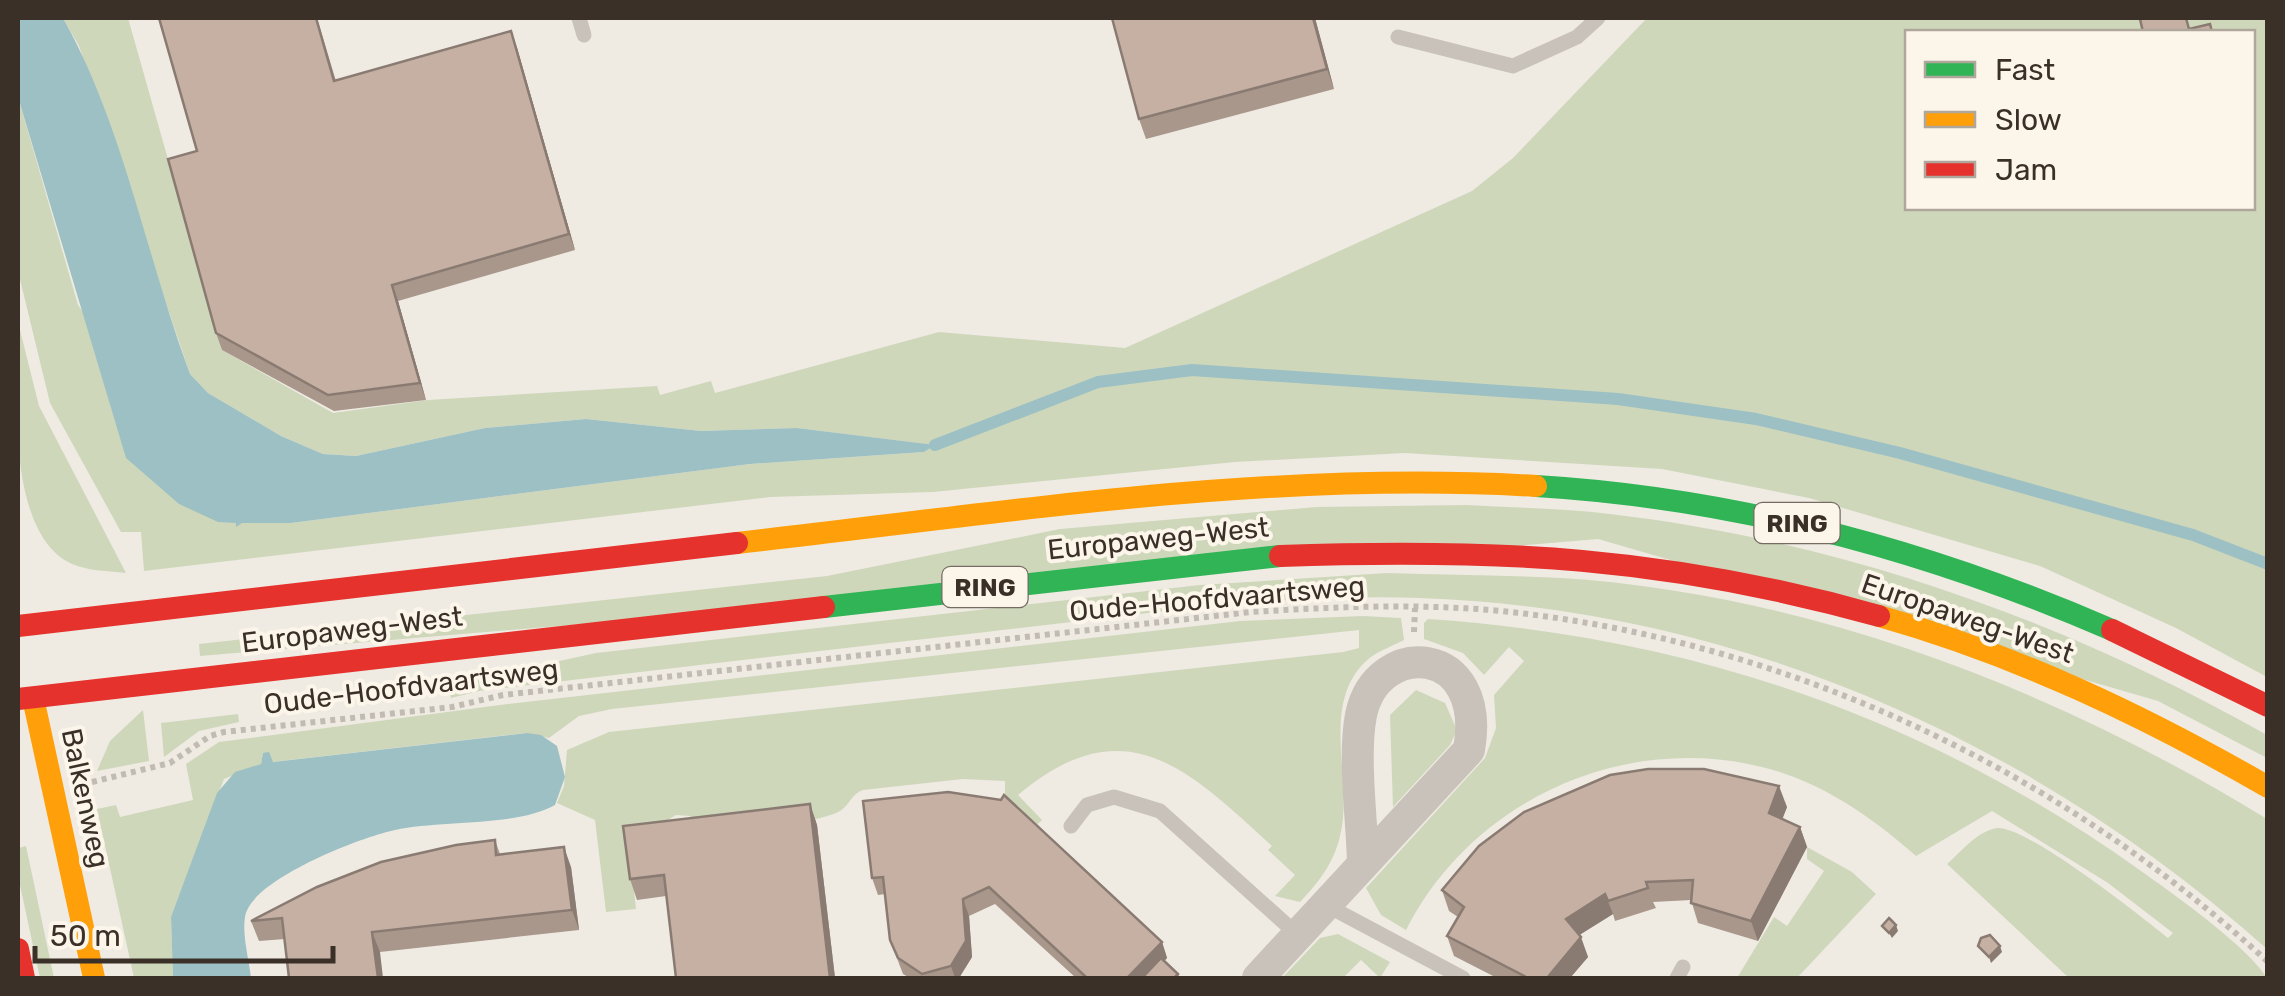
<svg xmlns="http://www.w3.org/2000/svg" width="2285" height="996" font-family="Rubik,sans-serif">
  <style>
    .green { fill: #cfd7bb; fill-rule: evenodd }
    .water { fill: #9cc0c3 }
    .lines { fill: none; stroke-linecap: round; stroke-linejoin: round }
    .stream { stroke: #9cc0c3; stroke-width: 12 }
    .path { stroke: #c2bbb3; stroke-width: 6; stroke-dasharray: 5 5; stroke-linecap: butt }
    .lane { stroke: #c9c2bb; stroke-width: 15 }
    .street { stroke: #c9c2bb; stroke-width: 32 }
    .fast { stroke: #30b455; stroke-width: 22 }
    .slow { stroke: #ff9f0a; stroke-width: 22 }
    .jam { stroke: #e5322d; stroke-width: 22 }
    .wall { fill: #a9978c }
    .shaded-wall { fill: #8a7b72 }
    .building { fill: #c5b0a3; stroke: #8a7b72; stroke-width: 2.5 }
    .labels { text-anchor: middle; stroke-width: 8; stroke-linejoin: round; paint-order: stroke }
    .shield { fill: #fcf5ea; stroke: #756b62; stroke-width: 2.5 }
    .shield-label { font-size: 25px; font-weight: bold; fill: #3b3028 }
    .street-label { font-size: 28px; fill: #3b3028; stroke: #fcf5ea }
  </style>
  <rect width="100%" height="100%" fill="#efebe3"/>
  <g class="green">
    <path d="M63,18H128L222,350L333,413L428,400L657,386L660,395L711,381L715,393L939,332L1125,348L1472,191L1513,158L1647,18H2267V677L2176,628L2040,566L1809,498L1662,469L1405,453L1235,462L933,492L770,497L144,571L141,532H121L50,403L18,271V97L78,305L241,523H291L750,464L924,452L933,445L797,428L701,431L586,419L485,428L356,456L323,454L281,436L208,393L190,374L79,46ZM1908,32H2252V208H1908Z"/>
    <path d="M18,322L39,406L126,573C109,571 88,571 72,564C4,533 17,383 18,322Z"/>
    <path d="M1466,505C1514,508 1563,508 1610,514C1842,541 2065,621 2267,735V758L2158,701L1598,539L200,656L199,644L827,576L1060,529L1317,507Z"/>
    <path d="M1387,573C1445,575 1504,575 1562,578C1810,594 2057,690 2267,819V949C2032,740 1737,609 1420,598C1275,593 1130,616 986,632C817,651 648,671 479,691L451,698L449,685L596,653L1200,585Z"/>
    <path d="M1363,616L1401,618L1404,640C1391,647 1376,651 1364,663C1320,708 1354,782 1340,836C1334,863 1318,883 1300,902L1275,896L1295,875L1268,850L1272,846C1188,769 1125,705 1018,795L1042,820L1030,831L1005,804V781L963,779L863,790C851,794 850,805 840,811C810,827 739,825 703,829L690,816L676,815L629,844L636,909L606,912L595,820L557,803L564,786L567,750L609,732L1343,652L1359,648V630L612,709L579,716L549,738L526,733L272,762L263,753L261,764L224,779L171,917L173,978H134L97,809L116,805L120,817L193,800L186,764L219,742L500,705L1240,621Z"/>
    <path d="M1428,619C1693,637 1925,717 2141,871C2175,895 2247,946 2267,978H2069L1947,864C1961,852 1977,831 1997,828C2026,825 2142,917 2168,938L2173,933L2108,883L1992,811L1916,856C1872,817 1823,783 1766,768C1624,731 1472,800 1406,930L1381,915L1366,888L1485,758L1496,728L1494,695L1524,661L1509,647L1484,675L1463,653L1424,639V623Z"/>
    <polygon points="1416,690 1445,703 1457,730 1450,745 1393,807 1390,715"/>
    <polygon points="143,710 149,761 97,771 110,741"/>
    <polygon points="238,714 239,722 199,731 164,757 161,723"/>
    <polygon points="26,846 54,978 40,978 18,876 18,848"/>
    <polygon points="1807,847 1852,872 1876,894 1797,978 1737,978 1774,917 1787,926 1824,871 1807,859"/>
    <polygon points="1338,934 1390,962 1380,978 1361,960 1343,978 1282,978 1320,938"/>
  </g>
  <g class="water">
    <path d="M18,18H63C124,127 146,256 190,374L208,393L281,436L323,454L356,456L485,428L586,419L701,431L797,428L935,445L924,452L750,464L291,523H242L236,527V523L218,522L179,504L126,458L18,97Z"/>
    <path d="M527,733L541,735L557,746L565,777L555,805C516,827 441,820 395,830C361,837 250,880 245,917C242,935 249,960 251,978H173L171,917L217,793L235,772L261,764L263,753L269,752L273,762Z"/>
  </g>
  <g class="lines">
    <polyline class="stream" points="935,445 1098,382 1192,370 1618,399 1756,419 1900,453 2193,535 2268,564"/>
    <g class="path">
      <polyline points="1414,632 1415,608"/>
      <path d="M92,782L170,763L210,736L224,732L452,707L503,695L1251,612C1334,607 1418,603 1501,611C1785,640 2059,769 2268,962"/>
    </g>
    <g class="lane">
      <polyline points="579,18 584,35"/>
      <polyline points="1398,37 1513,66 1577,37 1598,18"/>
      <polyline points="1071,826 1087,805 1114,797 1160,811 1299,936"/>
      <polyline points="1326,905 1463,978"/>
      <polyline points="1677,978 1683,967"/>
    </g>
    <path class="street" d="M1258,978L1469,750C1488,643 1377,637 1361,715C1353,757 1362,819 1363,863"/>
    <g class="fast">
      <path d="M1536,486C1735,498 1930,551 2112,630"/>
      <polyline points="824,607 1280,556"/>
    </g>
    <g class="slow">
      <path d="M737,543C1003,513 1267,470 1536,486"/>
      <path d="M1879,616C2017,655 2145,716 2268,787"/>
      <polyline points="33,698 94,978"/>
    </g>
    <g class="jam">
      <path d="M1280,556C1497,548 1669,557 1879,616"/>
      <polyline points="18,626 737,543"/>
      <polyline points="2112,630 2268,706"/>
      <polyline points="18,699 824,607"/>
      <polyline points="18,949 24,978"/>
    </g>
  </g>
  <g class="wall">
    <polygon points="159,18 317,18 336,81 517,48 575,250 398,301 426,400 334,411 222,350 216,333 197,151"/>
    <polygon points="1112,18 1315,18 1334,89 1146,139 1139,119"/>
    <polygon points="863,801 1162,942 1167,958 1164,961 1178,974 1180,978 1076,978 995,904 969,916 972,957 959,978 910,978 903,974 890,940 885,894 878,895 872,878"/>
    <polygon points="810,804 817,825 835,978 676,978 666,896 637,900 630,879"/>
    <polygon points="1787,807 1782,819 1800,827 1807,847 1758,941 1698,923 1691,900 1653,902 1656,908 1615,921 1613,914 1579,935 1588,957 1570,978 1497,978 1454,956 1447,936 1458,917 1449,911 1442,890"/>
    <polygon points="495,840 500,854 571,867 579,930 380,952 285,939 259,941 251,921"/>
  </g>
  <g class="shaded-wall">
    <polygon points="1313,18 1315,18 1334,89 1327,69"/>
    <polygon points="511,31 517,48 575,250 569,234"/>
    <polygon points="392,285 398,301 426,400 420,383"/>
    <polygon points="1779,786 1787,807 1777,833 1769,813"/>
    <polygon points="810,804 817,825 835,978 830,978"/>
    <polygon points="1800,827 1807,847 1758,941 1751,921"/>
    <polygon points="564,847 571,867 579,930 572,910"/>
    <polygon points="1605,894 1613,914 1573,939 1566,919"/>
    <polygon points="963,899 969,916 972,957 959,978 955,978 951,966"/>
    <polygon points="1896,925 1898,931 1892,938 1889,933"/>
    <polygon points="372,932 380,952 383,978 378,978"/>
    <polygon points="1581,937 1588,957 1570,978 1547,978"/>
    <polygon points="1162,942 1167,958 1148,978 1127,978"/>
    <polygon points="2000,946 2002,952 1991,963 1989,957"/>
  </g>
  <g class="building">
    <polygon points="159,18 316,18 334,81 511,31 569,234 392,285 420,383 328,395 216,333 168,159 197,151"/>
    <polygon points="1112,18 1313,18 1327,69 1139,119"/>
    <polygon points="2145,18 2186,18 2189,29 2210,24 2212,32 2143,32 2140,19"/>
    <polygon points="1648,769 1704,769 1779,786 1769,813 1800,827 1751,921 1691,903 1693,880 1646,882 1648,888 1608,901 1605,894 1566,919 1581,937 1547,978 1528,978 1447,936 1464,907 1442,890 1479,846 1524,812 1610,775"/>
    <polygon points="948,792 1001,800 1004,795 1162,942 1127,978 1087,978 989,887 963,899 966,941 951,966 922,974 898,958 890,940 883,877 872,878 863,801"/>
    <polygon points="810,804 830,978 676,978 664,875 630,879 623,826"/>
    <polygon points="495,840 496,855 564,847 572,910 372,932 378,978 289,978 282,918 251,921 317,887 381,862 456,845"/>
    <polygon points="1889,918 1896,925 1889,933 1882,926"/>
    <polygon points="1990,935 2000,946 1989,957 1978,946 1981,938"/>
    <polygon points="1161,958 1178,974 1174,978 1142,978"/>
  </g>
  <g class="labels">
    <g class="shield">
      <rect x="1754.5" y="503" width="85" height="40" rx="8"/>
      <rect x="942.5" y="567" width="85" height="40" rx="8"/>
    </g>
    <g class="shield-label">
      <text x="1797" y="532">RING</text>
      <text x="985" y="596">RING</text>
    </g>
    <g class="street-label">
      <text transform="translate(1158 538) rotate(-6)" y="10">Europaweg-West</text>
      <text transform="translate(1217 598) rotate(-5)" y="10">Oude-Hoofdvaartsweg</text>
      <text transform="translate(1968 618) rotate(19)" y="10">Europaweg-West</text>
      <text transform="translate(352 629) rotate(-7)" y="10">Europaweg-West</text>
      <text transform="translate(411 686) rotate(-7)" y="10">Oude-Hoofdvaartsweg</text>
      <text transform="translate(86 798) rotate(78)" y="10">Balkenweg</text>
    </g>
  </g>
  <rect width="2285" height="996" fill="none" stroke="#3b3028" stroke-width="40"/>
  <rect x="1905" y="30" width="350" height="180" fill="#fcf5ea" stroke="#afa69c" stroke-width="2.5"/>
  <rect x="1925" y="62" width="50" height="15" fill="#30b455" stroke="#afa69c" stroke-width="2.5"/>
  <text x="1995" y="80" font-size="30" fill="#3b3028">Fast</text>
  <rect x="1925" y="112" width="50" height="15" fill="#ff9f0a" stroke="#afa69c" stroke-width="2.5"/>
  <text x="1995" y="130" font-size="30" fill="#3b3028">Slow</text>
  <rect x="1925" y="162" width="50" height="15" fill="#e5322d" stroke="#afa69c" stroke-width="2.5"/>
  <text x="1995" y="180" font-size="30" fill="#3b3028">Jam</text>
  <path d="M35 946v15h298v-15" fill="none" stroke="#3b3028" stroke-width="5"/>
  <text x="50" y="946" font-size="30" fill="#3b3028" stroke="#fcf5ea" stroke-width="8" paint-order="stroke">50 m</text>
</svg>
